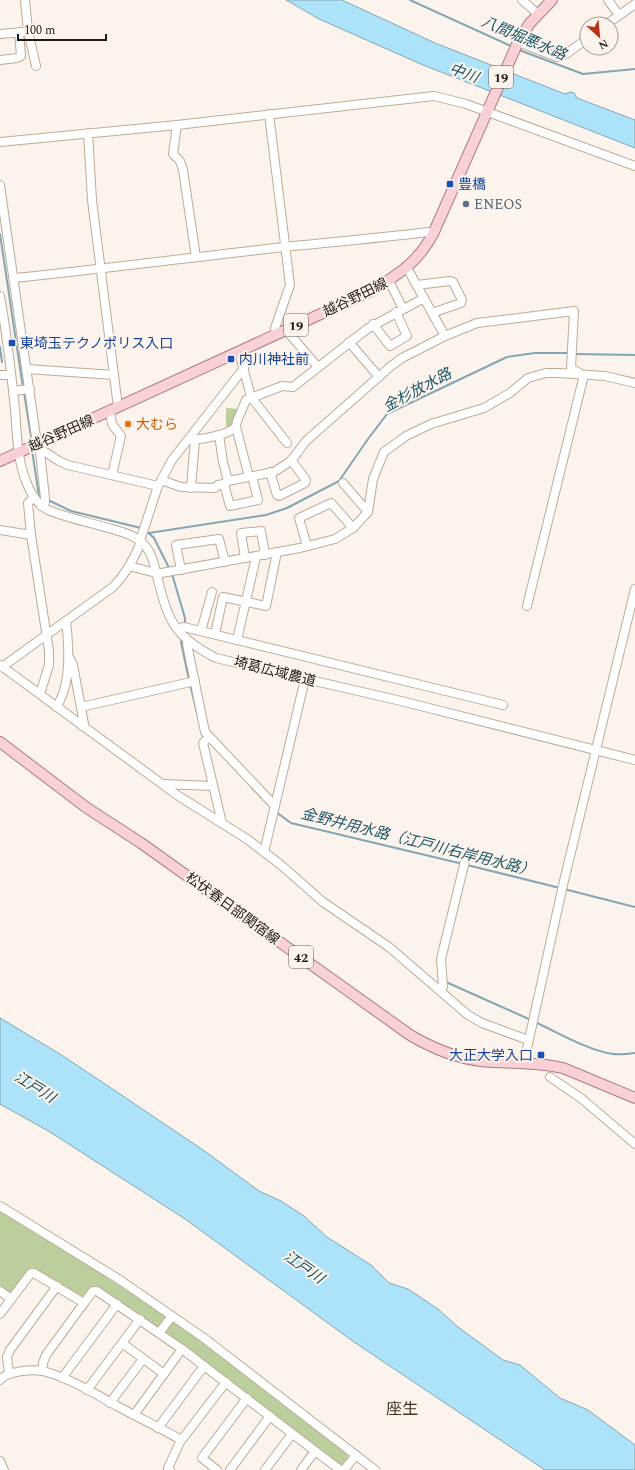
<svg xmlns="http://www.w3.org/2000/svg" width="635" height="1470" font-family="Spectral,'Noto Sans JP',serif">
  <style>
    .green { fill: #bacf9b }
    .water { fill: #ace3fa; stroke: #82a6b4 }
    .lines { fill: none; stroke-linecap: round; stroke-linejoin: round }
    .stream { stroke: #82a6b4; stroke-width: 2 }
    .minor-casing { stroke: #beaa97; stroke-width: 10 }
    .major-casing { stroke: #ab7c80; stroke-width: 12 }
    .minor { stroke: #fff; stroke-width: 8 }
    .major { stroke: #fad0d7; stroke-width: 10 }
    .transit-dot { fill: #1a4fb4; stroke: #fcf4ec; stroke-width: 1.5 }
    .service-dot { fill: #5c6f8a; stroke: #fcf4ec; stroke-width: 1.5 }
    .food-dot { fill: #e8710a; stroke: #fcf4ec; stroke-width: 1.5 }
    .labels { text-anchor: middle; stroke-width: 4; stroke-linejoin: round; paint-order: stroke }
    .shield { fill: #fcf4ec; stroke: #625b53; stroke-width: 1 }
    .shield-label { font-size: 13px; font-weight: bold; fill: #201912 }
    .transit-label { font-size: 14px; fill: #164399; stroke: #fcf4ec; text-anchor: start }
    .service-label { font-size: 14px; fill: #4e5e75; stroke: #fcf4ec; text-anchor: start }
    .street-label { font-size: 14px; fill: #201912; stroke: #fcf4ec }
    .food-label { font-size: 14px; fill: #c56008; stroke: #fcf4ec; text-anchor: start }
    .water-label { font-size: 15px; font-style: italic; fill: #1c5569; stroke: #fcf4ec }
    .quarter-label { font-size: 16px; fill: #433323; stroke: #fcf4ec }
  </style>
  <rect width="100%" height="100%" fill="#fcf4ec"/>
  <g class="green">
    <polygon points="226,408 239,409 233,425 226,431"/>
    <polygon points="0,1211 43,1236 166,1316 167,1320 157,1328 94,1285 83,1298 81,1298 32,1267 11,1295 0,1289"/>
    <polygon points="175,1322 347,1453 348,1458 340,1467 165,1333 165,1331 171,1323"/>
  </g>
  <g class="water">
    <polygon points="286,0 342,0 435,43 565,94 570,92 574,93 577,98 635,120 635,148 423,65 319,19"/>
    <polygon points="0,1018 60,1054 123,1096 206,1152 259,1191 281,1201 304,1216 327,1237 371,1265 389,1283 408,1289 438,1309 458,1327 503,1360 520,1365 560,1398 588,1410 635,1445 635,1470 545,1470 354,1342 185,1219 50,1132 0,1104"/>
  </g>
  <g class="lines">
    <g class="stream">
      <polyline points="410,0 513,47"/>
      <polyline points="519,50 583,74 635,69"/>
      <polyline points="0,234 23,388"/>
      <polyline points="0,347 2,362"/>
      <polyline points="574,354 635,355"/>
      <polyline points="24,392 32,443"/>
      <polyline points="32,450 39,496 42,497"/>
      <polyline points="48,500 71,511 141,528"/>
      <polyline points="145,530 154,538 170,570"/>
      <polyline points="149,533 266,515 287,508 339,481 368,439 387,414 507,357 535,353 570,353"/>
      <polyline points="172,574 185,618 185,625"/>
      <polyline points="182,637 181,642 189,680"/>
      <polyline points="190,684 199,721"/>
      <polyline points="252,788 273,809"/>
      <polyline points="276,812 291,823 463,864"/>
      <polyline points="467,865 560,888"/>
      <polyline points="564,889 635,907"/>
      <polyline points="446,982 531,1020"/>
      <path d="M535,1022C557,1032 589,1051 613,1054C621,1055 628,1054 635,1053"/>
    </g>
    <g class="minor-casing">
      <g id="minor">
        <polyline points="25,0 28,31 36,66"/>
        <polyline points="522,0 538,14"/>
        <polyline points="608,0 619,15"/>
        <polyline points="607,24 635,4"/>
        <polyline points="0,34 24,32"/>
        <polyline points="518,42 557,57 566,54 587,39"/>
        <polyline points="0,60 17,58 21,56 19,32"/>
        <polyline points="269,114 290,285 275,328 276,334"/>
        <polyline points="177,125 173,154 180,161 183,170 196,257"/>
        <polyline points="88,133 92,200 118,407"/>
        <polyline points="0,142 177,125 434,96 466,104 635,166"/>
        <polyline points="0,185 37,444 40,452 45,498 45,503 41,506"/>
        <polyline points="407,268 445,336"/>
        <path d="M14,278C104,269 194,257 284,247C332,242 380,238 428,232L433,234"/>
        <polyline points="389,281 403,309"/>
        <polyline points="417,285 450,281 453,282 462,300 461,303 432,313"/>
        <path d="M0,296C7,334 11,371 15,409C17,433 17,459 26,481C31,494 36,503 48,510C68,518 91,523 112,529C122,532 132,534 140,541C151,549 154,563 157,576C168,620 173,636 216,658L401,701L635,760"/>
        <polyline points="373,324 390,346 407,336 396,312"/>
        <polyline points="286,330 318,367"/>
        <polyline points="349,342 379,377"/>
        <polyline points="239,352 251,397 287,443"/>
        <polyline points="27,369 114,375"/>
        <polyline points="0,375 11,375"/>
        <polyline points="13,391 30,389"/>
        <polyline points="110,411 112,424 121,436 112,475"/>
        <polyline points="236,427 249,477"/>
        <polyline points="219,435 223,462 228,481"/>
        <path d="M190,439C201,440 227,435 236,427L237,421L246,400L282,386L293,387L367,329L424,298"/>
        <polyline points="39,448 59,461 68,465 158,486"/>
        <polyline points="270,472 277,495 279,496 305,483 306,480 291,460"/>
        <polyline points="161,480 181,487 215,488 218,485 224,484 228,481 274,472 291,461 306,441 391,366 402,358 445,336 477,323 574,311 571,368 581,374"/>
        <polyline points="343,483 368,512"/>
        <polyline points="224,484 230,506 258,500 252,476"/>
        <polyline points="191,488 195,439"/>
        <polyline points="34,497 28,503 31,535 49,651 49,665 40,694"/>
        <polyline points="0,530 31,535"/>
        <polyline points="140,541 158,486 172,460 244,368"/>
        <polyline points="307,546 299,518 331,503 353,528"/>
        <polyline points="245,558 241,533 261,531 265,555"/>
        <polyline points="129,566 156,573"/>
        <polyline points="181,570 176,545 219,539 225,562"/>
        <polyline points="156,574 300,548 335,539 353,528 368,512 373,479 384,452 406,436 431,424 484,408 510,393 528,378 546,373 559,373 605,376 635,383"/>
        <polyline points="527,606 584,375"/>
        <polyline points="178,630 183,627 188,628 503,705"/>
        <polyline points="201,631 212,592"/>
        <polyline points="215,634 223,597 266,606 277,552"/>
        <polyline points="237,640 256,557"/>
        <polyline points="189,641 187,644 205,732 275,806"/>
        <polyline points="69,657 73,665 84,724 82,726"/>
        <polyline points="0,665 177,795 247,839 281,865 323,902 389,947 468,1015 482,1023 528,1040"/>
        <path d="M2,667L113,587C126,574 134,559 141,542"/>
        <path d="M56,707C72,686 69,646 66,621"/>
        <polyline points="81,707 195,681"/>
        <polyline points="209,737 203,743 222,823"/>
        <polyline points="163,784 212,786"/>
        <polyline points="264,852 305,679"/>
        <polyline points="439,990 443,987 441,959 465,861"/>
        <polyline points="524,1062 563,885 635,589"/>
        <polyline points="550,1077 582,1099 635,1144"/>
        <polyline points="0,1206 120,1280 204,1338 375,1470"/>
        <polyline points="0,1291 11,1299"/>
        <polyline points="0,1314 31,1273 34,1273 84,1303 93,1291 97,1291 182,1349 315,1451 301,1470"/>
        <polyline points="159,1333 172,1316"/>
        <polyline points="122,1343 164,1374"/>
        <polyline points="42,1371 43,1363 46,1355 84,1303"/>
        <polyline points="9,1374 7,1357 10,1350 57,1286"/>
        <polyline points="62,1378 117,1304"/>
        <path d="M0,1380C7,1371 32,1369 43,1371C70,1378 95,1394 119,1407C139,1418 161,1428 181,1440"/>
        <polyline points="87,1390 140,1319"/>
        <polyline points="110,1403 143,1359"/>
        <polyline points="134,1415 182,1349"/>
        <polyline points="158,1428 204,1366"/>
        <polyline points="315,1451 339,1469"/>
        <polyline points="0,1461 4,1470"/>
        <polyline points="170,1470 168,1468 180,1442 226,1382"/>
        <polyline points="217,1470 202,1458 247,1398"/>
        <polyline points="230,1470 270,1416"/>
        <polyline points="265,1470 292,1434"/>
        <polyline points="344,1470 356,1455"/>
      </g>
    </g>
    <g class="major-casing">
      <g id="major">
        <path d="M0,461L373,290C399,274 418,262 433,234L518,42L530,23L552,0"/>
        <path d="M0,742L87,808L141,843L410,1035C432,1048 456,1058 481,1061C510,1064 534,1061 563,1068L635,1098"/>
      </g>
    </g>
    <use href="#minor" class="minor"/>
    <use href="#major" class="major"/>
  </g>
  <g class="transit-dot">
    <rect x="446" y="180" width="8" height="8" rx="2"/>
    <rect x="8" y="339" width="8" height="8" rx="2"/>
    <rect x="227" y="355" width="8" height="8" rx="2"/>
    <rect x="537" y="1051" width="8" height="8" rx="2"/>
  </g>
  <circle class="service-dot" cx="466" cy="204" r="4"/>
  <circle class="food-dot" cx="128" cy="424" r="4"/>
  <g class="labels">
    <g class="shield">
      <rect x="489" y="66" width="24" height="22" rx="3"/>
      <rect x="284" y="314" width="24" height="22" rx="3"/>
      <rect x="289" y="946" width="24" height="22" rx="3"/>
    </g>
    <g class="shield-label">
      <text x="501" y="82">19</text>
      <text x="296" y="330">19</text>
      <text x="301" y="962">42</text>
    </g>
    <g class="transit-label">
      <text x="458" y="189">豊橋</text>
      <text x="20" y="348">東埼玉テクノポリス入口</text>
      <text x="239" y="364">内川神社前</text>
      <text x="533" y="1060" text-anchor="end">大正大学入口</text>
    </g>
    <g class="service-label">
      <text x="474" y="209">ENEOS</text>
    </g>
    <g class="street-label">
      <text transform="translate(355 297) rotate(-26)" y="5">越谷野田線</text>
      <text transform="translate(61 433) rotate(-24)" y="5">越谷野田線</text>
      <text transform="translate(275 671) rotate(14)" y="5">埼葛広域農道</text>
      <text transform="translate(233 908) rotate(36)" y="5">松伏春日部関宿線</text>
    </g>
    <g class="food-label">
      <text x="136" y="429">大むら</text>
    </g>
    <g class="water-label">
      <text transform="translate(524 38) rotate(23)" y="5">八間堀悪水路</text>
      <text transform="translate(464 73) rotate(20)" y="5">中川</text>
      <text transform="translate(417 390) rotate(-28)" y="5">金杉放水路</text>
      <text transform="translate(418 842) rotate(14)" y="5">金野井用水路（江戸川右岸用水路）</text>
      <text transform="translate(35 1087) rotate(32)" y="5">江戸川</text>
      <text transform="translate(304 1267) rotate(35)" y="5">江戸川</text>
    </g>
    <g class="quarter-label">
      <text x="402" y="1414">座生</text>
    </g>
  </g>
  <g transform="translate(599 36) rotate(153)"><circle r="19" fill="#fcf4ec" stroke="#a49c95"/>
  <path d="M0-3L7 15L0 10L-7 15Z" fill="#bc3016"/>
  <text y="-6" font-size="11" font-weight="bold" text-anchor="middle" fill="#201912">N</text>
  </g>
  <path d="M18 34v6h88v-6" fill="none" stroke="#201912" stroke-width="2"/>
  <text x="24" y="34" font-size="12" fill="#201912" stroke="#fcf4ec" stroke-width="3" paint-order="stroke">100 m</text>
</svg>
